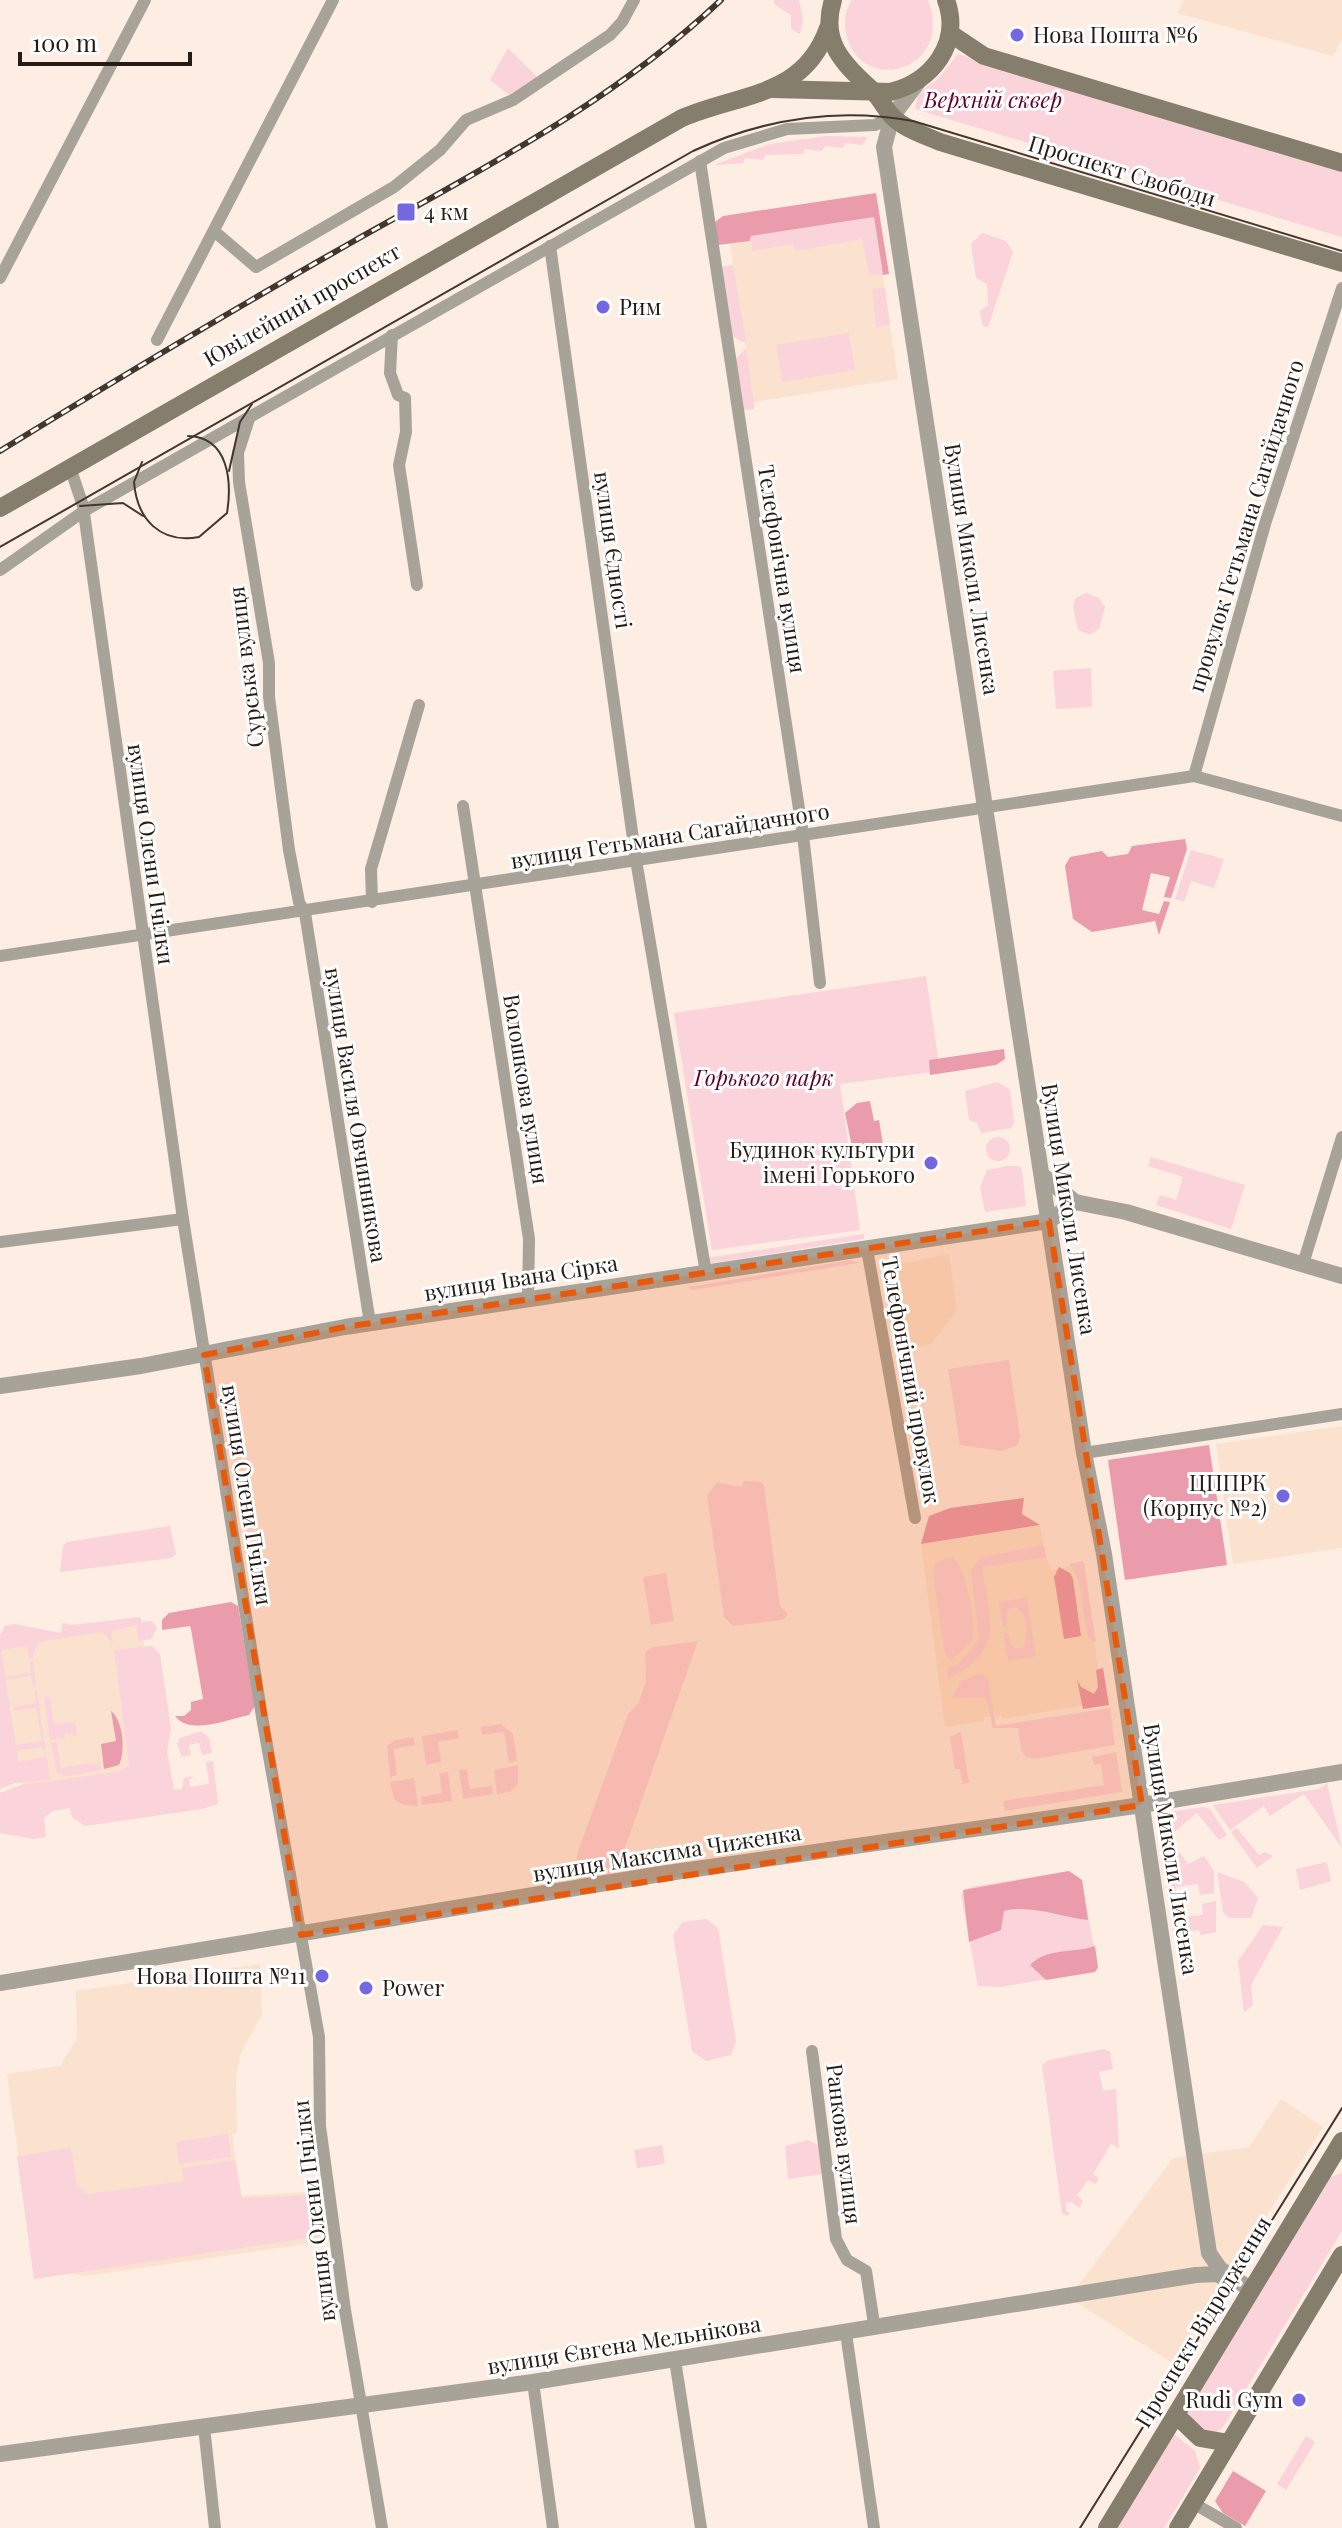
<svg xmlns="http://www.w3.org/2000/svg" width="1342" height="2528" font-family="'Playfair Display',serif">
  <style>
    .built { fill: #fbe2ce }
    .green { fill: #fbd3db }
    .forest { fill: #ea9cad }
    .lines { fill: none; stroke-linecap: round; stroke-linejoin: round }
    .minor { stroke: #a8a398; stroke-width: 12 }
    .tertiary { stroke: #a8a398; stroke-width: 16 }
    .secondary { stroke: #857e6d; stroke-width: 18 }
    .tram { stroke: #41372f; stroke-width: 2 }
    .rail-casing { stroke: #41372f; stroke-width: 6 }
    .rail { stroke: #fefefe; stroke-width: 3; stroke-dasharray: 9; stroke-linecap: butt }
    .marked { fill: #e8590c; fill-opacity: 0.2; stroke: #e8590c; stroke-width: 6; stroke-dasharray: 16 10; stroke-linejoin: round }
    .poi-dot { fill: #7567e2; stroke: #fefefe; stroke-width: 3 }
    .labels { text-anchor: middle; stroke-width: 6; stroke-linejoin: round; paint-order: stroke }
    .poi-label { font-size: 22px; fill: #251c15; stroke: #fefefe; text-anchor: start }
    .park-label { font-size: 22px; font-style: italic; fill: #5c0026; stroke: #fefefe }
    .street-label { font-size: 22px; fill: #251c15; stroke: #fefefe }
  </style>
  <rect width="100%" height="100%" fill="#fdede2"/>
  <g class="built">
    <polygon points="1184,0 1342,0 1342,39 1333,56 1177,13"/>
    <polygon points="874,217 898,379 754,402 730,244"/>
    <polygon points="949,1254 957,1310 931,1345 903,1349 889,1294 892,1293 886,1267"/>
    <polygon points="1342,1426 1342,1548 1233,1564 1216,1444"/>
    <polygon points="1040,1525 1046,1557 1052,1570 1085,1563 1102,1702 1002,1719 1001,1715 984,1717 984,1721 945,1727 921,1544"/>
    <polygon points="141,1622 162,1784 24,1803 2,1648"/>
    <polygon points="260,1964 262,2014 240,2055 236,2079 237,2133 232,2134 241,2196 319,2191 326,2241 86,2276 67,2273 35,2278 7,2074 60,2066 77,2038 76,1991"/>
    <polygon points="1281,2099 1323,2127 1173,2363 1069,2298 1173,2158 1249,2147"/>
  </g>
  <g class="green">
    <polygon points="774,0 799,0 803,21 800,34 791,29 791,15 774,4"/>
    <path d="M852,0H928C955,71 862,96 847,36C843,23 845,11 852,0Z"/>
    <polygon points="508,48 537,77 509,95 490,80"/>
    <polygon points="958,54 1342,172 1342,237 915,109 918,93 938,79"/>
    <polygon points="826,136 868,137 862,145 845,143 843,148 825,146 822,151 805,149 803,154 765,155 763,160 745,158 743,163 714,165 770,144"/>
    <polygon points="874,217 883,275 869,274 862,239 796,251 793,244 752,251 751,236"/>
    <polygon points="982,233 1006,241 1013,252 988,327 983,326 980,311 988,305 987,284 976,278 971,244"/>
    <polygon points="733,265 746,341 742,342 732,336 721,267"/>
    <polygon points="885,288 890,325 876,327 872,289"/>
    <polygon points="849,333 855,370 782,382 776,345"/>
    <polygon points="746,348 754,402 754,409 743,410 735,360"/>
    <polygon points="1086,593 1099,598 1105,607 1099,629 1090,635 1078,630 1073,607 1076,598"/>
    <polygon points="1091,668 1092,707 1056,709 1053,671"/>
    <polygon points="1191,850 1224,859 1214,888 1191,881 1184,902 1175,899"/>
    <polygon points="926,976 940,1071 840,1084 860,1230 712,1250 674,1013"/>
    <polygon points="998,1082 1010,1090 1014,1122 1011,1128 981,1133 977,1123 969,1120 965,1091"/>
    <circle cx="998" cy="1149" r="12"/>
    <polygon points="1151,1157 1245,1185 1231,1229 1156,1205 1160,1195 1176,1200 1183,1177 1148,1166"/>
    <polygon points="1007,1166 1019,1166 1022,1170 1026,1206 985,1212 980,1187 987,1170"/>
    <polygon points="864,1234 864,1239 707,1264 706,1258"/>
    <polygon points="851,1260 859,1263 693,1290 688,1287"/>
    <polygon points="1009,1360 1020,1437 1018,1445 1002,1451 960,1445 948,1369"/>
    <polygon points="744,1481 761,1482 764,1486 780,1606 788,1614 783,1620 733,1626 724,1617 707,1496 717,1482 741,1487"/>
    <polygon points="170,1526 176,1554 171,1558 60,1572 63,1546 67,1542"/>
    <path d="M1043,1545L1046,1557L982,1567C989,1622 1007,1650 948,1679L946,1668L957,1665L979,1639L971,1570L982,1557Z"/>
    <path d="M952,1557C965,1564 976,1620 973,1636C971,1645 958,1654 951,1660L945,1655L933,1575L935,1563Z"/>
    <path d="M1083,1561L1096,1641V1642L1090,1641C1080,1617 1086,1581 1069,1564Z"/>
    <polygon points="666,1573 674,1621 651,1625 643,1577"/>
    <path d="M1027,1597L1036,1657L1008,1661L1004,1634L1008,1633L1011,1645L1016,1649L1024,1646C1028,1632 1029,1618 1016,1607L1007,1610V1626L1003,1627L999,1602Z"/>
    <polygon points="140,1617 142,1622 152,1621 157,1628 151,1639 139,1641 136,1625 111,1632 113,1644 103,1632 38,1642 32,1658 29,1658 27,1646 2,1650 6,1677 31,1673 30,1661 33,1661 36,1687 33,1688 31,1676 6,1680 16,1745 42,1741 36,1708 14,1711 14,1707 36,1703 34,1690 37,1690 46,1754 42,1747 17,1751 19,1762 47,1756 50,1780 15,1783 0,1789 0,1635 5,1626 14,1624 61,1633 62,1623 72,1625"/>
    <polygon points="698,1641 614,1879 576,1880 577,1854 628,1714 638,1704 646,1682 645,1652 653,1647"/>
    <polygon points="152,1646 160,1654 171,1729 167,1751 174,1790 182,1789 184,1778 194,1776 189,1780 190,1787 209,1784 206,1762 213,1761 218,1804 202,1809 85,1826 72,1817 70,1808 53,1811 44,1818 46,1837 34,1839 0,1833 0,1793 21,1785 117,1772 129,1765 114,1650"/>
    <polygon points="981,1673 988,1679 996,1726 1110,1708 1115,1745 1034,1759 1026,1757 1021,1750 1018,1728 993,1728 986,1697 952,1698 961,1681"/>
    <polygon points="50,1696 54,1724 75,1722 77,1736 65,1733 65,1738 50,1740 44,1697"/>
    <polygon points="501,1724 513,1734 517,1761 509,1763 504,1732 482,1735 481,1727"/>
    <polygon points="458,1730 459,1738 438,1742 441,1762 426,1765 422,1736"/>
    <polygon points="201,1731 209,1738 212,1753 202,1755 199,1743 189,1745 191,1755 182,1757 177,1744 180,1738"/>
    <polygon points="961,1732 969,1783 962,1784 960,1769 955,1769 950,1737"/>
    <polygon points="413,1737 415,1745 394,1749 397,1775 390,1777 387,1746 396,1740"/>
    <polygon points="57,1742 61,1768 94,1763 98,1765 98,1747 101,1770 68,1776 57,1773 51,1743"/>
    <polygon points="1116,1752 1122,1792 1005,1811 1003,1801 1104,1785 1101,1764 1094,1765 1092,1757"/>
    <polygon points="518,1765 518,1784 510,1792 497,1794 494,1770"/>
    <polygon points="467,1769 470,1789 492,1786 493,1794 463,1799 459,1770"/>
    <polygon points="448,1772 452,1801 422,1805 421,1797 442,1793 439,1773"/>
    <polygon points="414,1778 418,1806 403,1805 394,1799 390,1782"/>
    <polygon points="1327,1783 1342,1848 1304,1794 1270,1816 1264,1806 1230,1830 1213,1805 1319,1789"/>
    <polygon points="1203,1807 1210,1809 1227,1835 1219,1840 1197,1813 1168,1837 1188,1864 1164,1874 1158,1819 1164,1813"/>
    <polygon points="1237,1828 1259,1855 1265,1852 1273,1856 1257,1868 1231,1832"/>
    <polygon points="1204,1856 1214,1871 1214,1893 1200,1895 1198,1884 1176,1887 1181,1917 1203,1915 1202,1904 1216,1901 1216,1932 1201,1935 1199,1930 1173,1933 1165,1876"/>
    <polygon points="1327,1862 1331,1881 1300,1890 1296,1869"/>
    <polygon points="1069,1871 1082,1880 1098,1970 1001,1987 978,1986 961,1894 971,1887"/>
    <polygon points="1217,1872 1244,1882 1258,1898 1251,1918 1229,1918 1223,1912"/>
    <polygon points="706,1919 718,1928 736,2041 731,2055 706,2061 692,2051 673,1935 683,1922"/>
    <polygon points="1263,1925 1283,1927 1251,1985 1253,2005 1244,2012 1238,1961"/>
    <polygon points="1104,2049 1110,2052 1113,2069 1099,2072 1103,2091 1116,2089 1119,2148 1111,2144 1093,2174 1099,2179 1095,2184 1088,2180 1077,2195 1083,2201 1079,2208 1072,2202 1066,2203 1066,2211 1070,2213 1067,2216 1062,2213 1042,2065 1049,2060"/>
    <polygon points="228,2134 231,2157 179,2164 176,2142"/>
    <polygon points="808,2140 818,2145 822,2174 788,2179 785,2146"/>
    <polygon points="662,2145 665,2164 637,2168 634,2150"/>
    <polygon points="71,2148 77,2186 88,2194 184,2181 182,2168 235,2160 242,2198 315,2195 321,2236 34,2279 17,2156"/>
    <polygon points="1342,2173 1342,2231 1223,2427 1213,2435 1206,2433 1185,2411 1330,2177"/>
    <polygon points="1174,2434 1195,2451 1200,2468 1164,2528 1117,2528"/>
    <polygon points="1306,2436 1315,2442 1286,2490 1277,2484"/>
  </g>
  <g class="forest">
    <polygon points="876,193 889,274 883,275 874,217 751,236 750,241 718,245 715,222 723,216"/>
    <polygon points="1185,839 1187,849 1171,898 1164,897 1170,877 1151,873 1142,910 1159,914 1164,901 1170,902 1159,935 1155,921 1092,932 1073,919 1065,866 1070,857 1102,851 1108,857 1128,854 1132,846"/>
    <polygon points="1004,1049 1005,1059 996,1065 930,1075 929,1060"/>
    <polygon points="870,1101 874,1121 879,1120 884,1151 854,1156 845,1113 857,1103"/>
    <polygon points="1209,1445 1227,1565 1125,1580 1108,1460"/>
    <polygon points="1024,1498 1022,1514 1040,1525 921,1544 929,1516 950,1508"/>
    <polygon points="1059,1567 1070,1573 1073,1579 1081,1636 1064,1639 1054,1577"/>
    <path d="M231,1602L238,1606L255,1706L249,1715C228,1719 190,1736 175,1716H184L191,1710V1702L203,1699L191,1629L190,1626L162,1630V1620L169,1613Z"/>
    <polygon points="1103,1668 1109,1705 1083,1709 1077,1680 1081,1687 1094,1694 1098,1687 1096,1670"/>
    <path d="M111,1711C123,1720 126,1752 119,1765L104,1769L101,1744L116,1741Z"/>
    <path d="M1069,1871L1082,1880L1088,1920C1061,1917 1030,1904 1004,1911L1001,1930L969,1942L963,1890Z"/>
    <path d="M1095,1946L1098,1967L1095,1972L1046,1980L1030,1965C1048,1947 1071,1954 1095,1946Z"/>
    <polygon points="1233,2471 1266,2491 1245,2526 1223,2513 1215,2501"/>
  </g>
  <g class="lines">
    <g class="minor">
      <polyline points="700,161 803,835 820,983"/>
      <polyline points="214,231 256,267 394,187 440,150 466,120 513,100 610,35 622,22 634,0"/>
      <polyline points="550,246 636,860 706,1273"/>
      <polyline points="0,278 145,0"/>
      <polyline points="392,335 390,373 398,395 405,398 406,432 399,465 417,585"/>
      <polyline points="157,340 333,0"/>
      <polyline points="250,416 238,453 239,482 269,663 269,697 289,850 299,902 305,913 370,1323"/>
      <polyline points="70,467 83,506 183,1219 262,1717 319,2037 320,2126 345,2310 382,2528"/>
      <polyline points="0,570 84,511 724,148 787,129 875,125 892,117"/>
      <polyline points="1194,776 1265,524 1342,288"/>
      <polyline points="463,806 529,1239 528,1300"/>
      <polyline points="372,902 371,869 419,705"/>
      <polyline points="0,956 1194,776 1342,816"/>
      <polyline points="0,1242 183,1219"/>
      <polyline points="867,1249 915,1518"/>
      <polyline points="1303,1264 1342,1137"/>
      <polyline points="1084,1453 1342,1414"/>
      <polyline points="812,2051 836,2239 847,2260 866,2271 874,2324"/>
      <polyline points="846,2333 874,2528"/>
      <polyline points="675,2360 701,2528"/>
      <polyline points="533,2382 553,2528"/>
      <polyline points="204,2427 215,2528"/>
      <polyline points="1193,2503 1236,2528"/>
    </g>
    <g class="tertiary">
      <polyline points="918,82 892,117 884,147 904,279 1084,1453 1104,1554 1209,2253 1220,2269 1250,2289"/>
      <polyline points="1042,1175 1075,1202 1126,1212 1342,1276"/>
      <polyline points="0,1386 141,1366 345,1327 1049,1221 1075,1202"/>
      <polyline points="0,1983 661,1874 1142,1805 1342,1772"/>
      <polyline points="0,2454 533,2382 1196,2275 1217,2274 1227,2279"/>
    </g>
    <g class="secondary">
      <path d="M833,0C820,42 843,63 872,90C879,97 884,107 891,115C902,128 924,135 940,142L1342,263"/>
      <polyline points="951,34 984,56 1342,163"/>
      <path d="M773,89L890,92C932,82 962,43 946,0"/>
      <path d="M0,508L682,118C741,93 804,97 828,28"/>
      <polyline points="1176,2415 1200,2438 1229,2443"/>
      <polyline points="1107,2528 1342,2141"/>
      <polyline points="1178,2528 1342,2255"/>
    </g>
    <g class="tram">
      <path d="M142,462L134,482C137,520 161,544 199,537L227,513C232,482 229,437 188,436"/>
      <polyline points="229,471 240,422 252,404"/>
      <polyline points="80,506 123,503 143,516"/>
      <path d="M0,547L693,151C763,119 837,107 913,121L1342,251"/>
      <polyline points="1080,2528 1342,2108"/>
    </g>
    <g class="rail-casing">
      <path id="rail" d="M0,451C117,379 234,309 354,241C482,169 613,102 721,0"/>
    </g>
    <use href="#rail" class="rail"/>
  </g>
  <path class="marked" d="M1049,1221L1142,1805L301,1935L204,1355L345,1327Z"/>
  <g class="poi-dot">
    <circle cx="1017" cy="35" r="8"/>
    <rect x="396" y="202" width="20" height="20" rx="4"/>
    <circle cx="603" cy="307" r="8"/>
    <circle cx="931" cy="1163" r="8"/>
    <circle cx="1283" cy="1496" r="8"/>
    <circle cx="322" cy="1976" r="8"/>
    <circle cx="366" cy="1988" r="8"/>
    <circle cx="1299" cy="2400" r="8"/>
  </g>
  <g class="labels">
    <g class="poi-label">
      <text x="1033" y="43">Нова Пошта №6</text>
      <text x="424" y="220">4 км</text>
      <text x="619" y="315">Рим</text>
      <text x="915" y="1158" text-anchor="end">Будинок культури<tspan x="915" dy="25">імені Горького</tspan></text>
      <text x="1267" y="1491" text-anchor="end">ЦППРК<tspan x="1267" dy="25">(Корпус №2)</tspan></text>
      <text x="306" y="1984" text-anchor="end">Нова Пошта №11</text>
      <text x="382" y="1996">Power</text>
      <text x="1283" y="2408" text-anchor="end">Rudi Gym</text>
    </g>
    <g class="park-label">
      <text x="993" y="108">Верхній сквер</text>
      <text x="764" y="1086">Горького парк</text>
    </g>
    <g class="street-label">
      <text transform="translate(1122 171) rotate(17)" y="8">Проспект Свободи</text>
      <text transform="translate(302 305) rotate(-30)" y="8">Ювілейний проспект</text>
      <text transform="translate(1246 526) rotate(-73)" y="8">провулок Гетьмана Сагайдачного</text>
      <text transform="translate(613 550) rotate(82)" y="8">вулиця Єдності</text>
      <text transform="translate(782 569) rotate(81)" y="8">Телефонічна вулиця</text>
      <text transform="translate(972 569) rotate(81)" y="8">Вулиця Миколи Лисенка</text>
      <text transform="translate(246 667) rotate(-97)" y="8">Сурська вулиця</text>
      <text transform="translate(670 836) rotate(-9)" y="8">вулиця Гетьмана Сагайдачного</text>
      <text transform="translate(151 854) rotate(82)" y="8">вулиця Олени Пчілки</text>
      <text transform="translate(526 1089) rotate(81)" y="8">Волошкова вулиця</text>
      <text transform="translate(356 1115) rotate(81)" y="8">вулиця Василя Овчинникова</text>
      <text transform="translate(1069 1209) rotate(81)" y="8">Вулиця Миколи Лисенка</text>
      <text transform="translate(521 1278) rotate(-9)" y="8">вулиця Івана Сірка</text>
      <text transform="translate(911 1380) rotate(80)" y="8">Телефонічний провулок</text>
      <text transform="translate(247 1495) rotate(81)" y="8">вулиця Олени Пчілки</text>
      <text transform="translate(1171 1849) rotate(81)" y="8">Вулиця Миколи Лисенка</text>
      <text transform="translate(667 1853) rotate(-9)" y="8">вулиця Максима Чиженка</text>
      <text transform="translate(844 2144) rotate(83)" y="8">Ранкова вулиця</text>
      <text transform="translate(314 2211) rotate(-97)" y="8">вулиця Олени Пчілки</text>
      <text transform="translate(1203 2322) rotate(-59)" y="8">Проспект Відродження</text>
      <text transform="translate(624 2345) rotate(-9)" y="8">вулиця Євгена Мельнікова</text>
    </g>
  </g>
  <path d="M20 52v12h170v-12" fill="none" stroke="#251c15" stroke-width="4"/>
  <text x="32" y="52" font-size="24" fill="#251c15" stroke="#fefefe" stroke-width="6" paint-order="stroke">100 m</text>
</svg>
